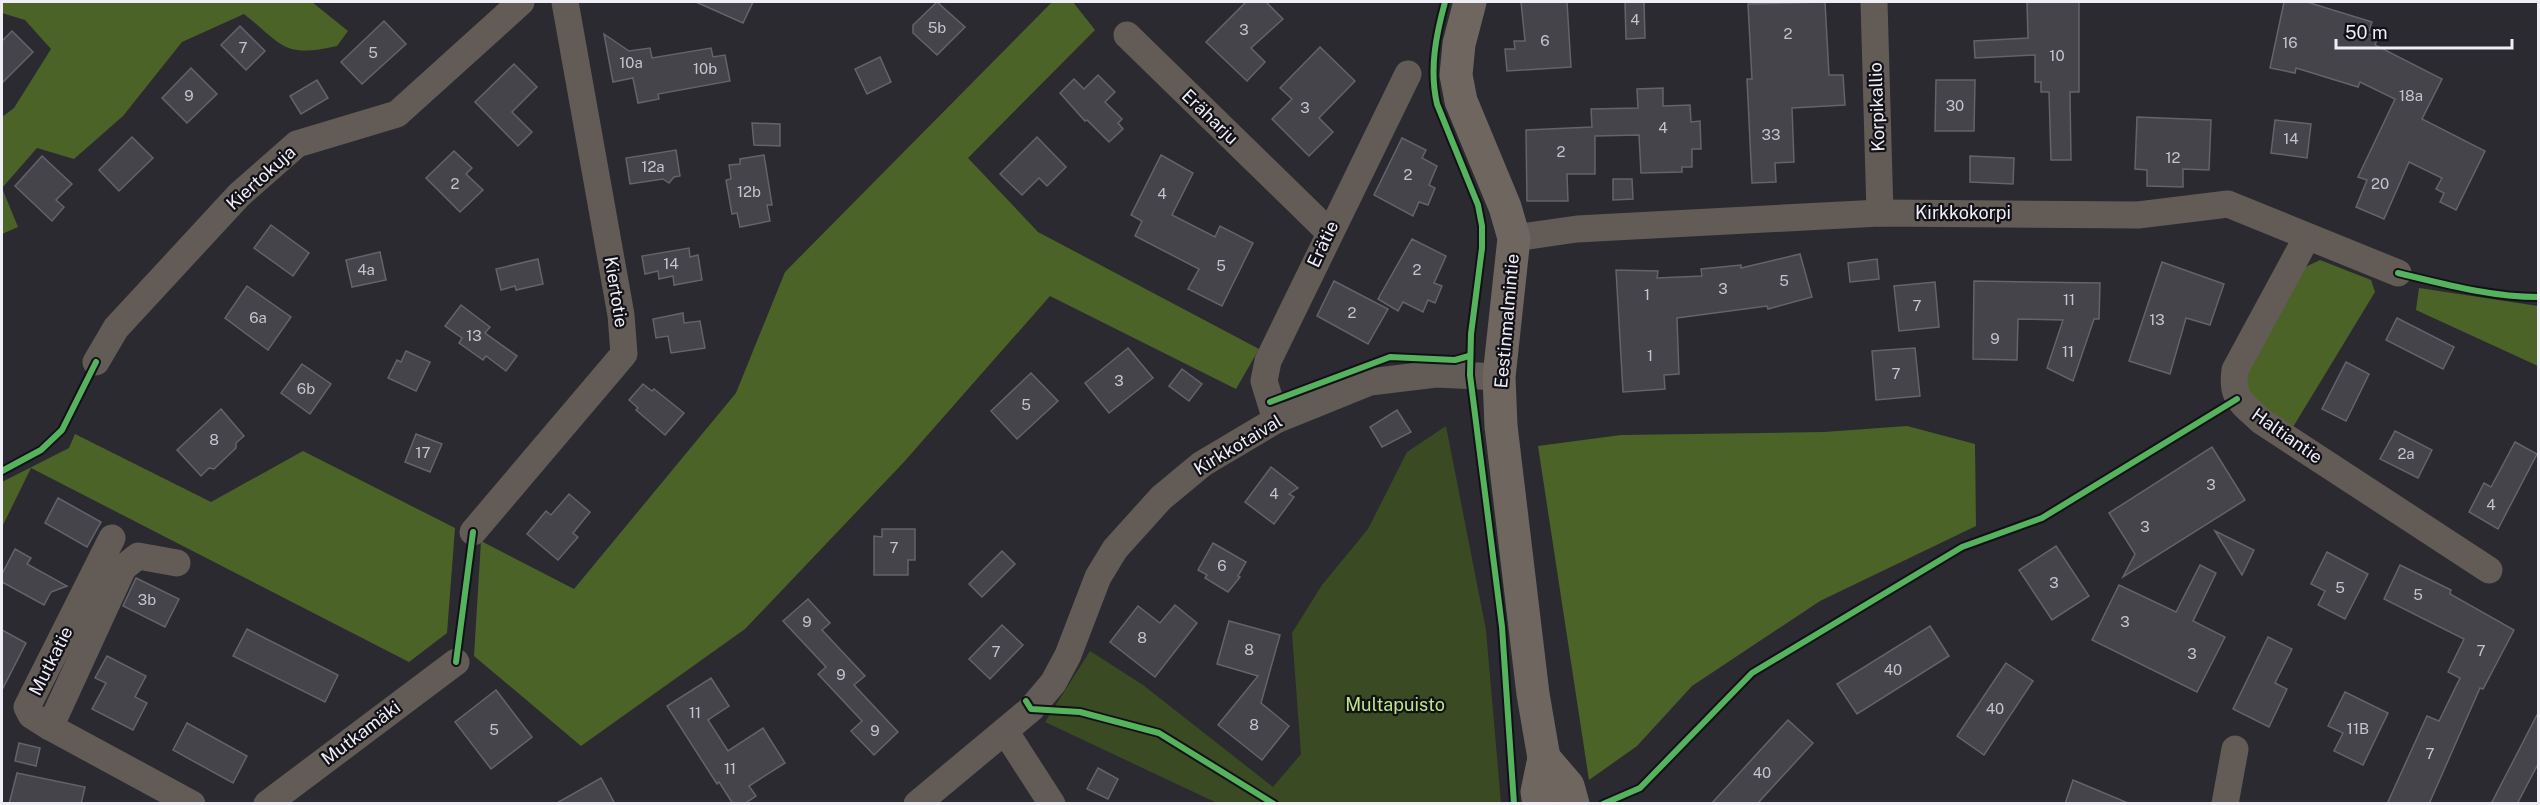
<svg xmlns="http://www.w3.org/2000/svg" width="2540" height="805" font-family="'Public Sans',sans-serif">
  <style>
    .green { fill: #3a4a22 }
    .forest { fill: #4c6327 }
    .building { fill: #45444a; stroke: #646369; stroke-width: 1.5 }
    .lines { fill: none; stroke-linecap: round; stroke-linejoin: round }
    .street { stroke: #635b56; stroke-width: 27 }
    .secondary { stroke: #706660; stroke-width: 33 }
    .cycleway-casing { stroke: #121117; stroke-width: 10 }
    .cycleway { stroke: #56b35d; stroke-width: 6 }
    .labels { text-anchor: middle; stroke-width: 4.5; stroke-linejoin: round; paint-order: stroke }
    .number-label { font-size: 15px; fill: #c4c4cc }
    .street-label { font-size: 18px; fill: #efeef7; stroke: #121117 }
    .park-label { font-size: 18px; fill: #bce684; stroke: #121117 }
  </style>
  <rect width="100%" height="100%" fill="#2b2a31"/>
  <polygon class="green" points="1446,426 1486,630 1501,803 1217,803 1045,722 1090,651 1143,685 1273,787 1301,754 1292,633 1322,585 1368,529 1407,452"/>
  <g class="forest">
    <path d="M2,2H312L348,31L337,46C283,58 284,46 244,14L182,42L123,116L74,159L37,148L2,188L18,227L2,234V117L14,108L51,49L25,20L2,13Z"/>
    <polygon points="1052,2 1073,2 1095,30 968,158 1038,232 1259,349 1236,389 1050,296 903,463 745,629 581,746 474,656 481,541 574,589 736,393 785,272"/>
    <polygon points="2320,260 2371,280 2375,292 2293,427 2252,400 2244,376 2297,271"/>
    <polygon points="2419,288 2538,306 2538,366 2416,310"/>
    <polygon points="1907,426 1975,444 1976,526 1820,601 1692,686 1637,746 1589,780 1538,446 1621,435 1824,432"/>
    <polygon points="75,434 211,502 303,451 455,528 447,633 409,662 31,468 2,527 2,482 69,448"/>
  </g>
  <g class="building">
    <polygon points="696,2 753,2 743,23"/>
    <polygon points="937,2 965,27 937,55 913,33 913,25"/>
    <polygon points="1246,2 1266,2 1283,19 1251,48 1265,62 1247,81 1206,42"/>
    <polygon points="1521,2 1567,2 1571,67 1507,71 1505,49 1515,49 1514,41 1525,41"/>
    <polygon points="1625,2 1644,2 1645,38 1626,39"/>
    <polygon points="1825,2 1829,75 1843,75 1845,105 1792,108 1794,162 1775,163 1776,182 1752,183 1747,79 1752,79 1748,4"/>
    <polygon points="2027,2 2079,2 2079,92 2070,92 2071,160 2051,160 2049,92 2041,92 2041,82 2035,82 2035,55 1975,58 1974,41 2028,38"/>
    <polygon points="2284,2 2307,2 2372,22 2368,34 2378,37 2375,45 2442,79 2422,119 2485,151 2456,210 2440,202 2444,193 2436,189 2442,178 2409,162 2384,219 2356,207 2367,180 2358,177 2395,99 2360,82 2358,87 2296,68 2295,73 2270,68"/>
    <polygon points="384,21 406,44 362,84 341,62"/>
    <polygon points="240,26 265,51 246,70 221,45"/>
    <polygon points="12,31 33,52 2,83 2,41"/>
    <polygon points="604,34 629,51 650,48 652,58 711,48 713,57 725,55 730,81 658,94 659,99 638,103 633,78 613,82"/>
    <polygon points="1320,47 1355,81 1319,118 1333,132 1309,156 1272,119 1292,99 1280,88"/>
    <polygon points="880,57 891,82 867,94 855,69"/>
    <polygon points="514,64 537,87 512,112 532,132 518,146 475,102"/>
    <polygon points="191,68 217,94 187,123 162,98"/>
    <polygon points="1098,75 1115,92 1105,102 1122,119 1118,123 1123,129 1109,142 1087,120 1085,121 1060,93 1074,79 1084,89"/>
    <polygon points="317,80 328,98 301,114 290,96"/>
    <polygon points="1936,80 1975,80 1974,131 1935,131"/>
    <polygon points="1663,88 1663,106 1690,105 1691,122 1700,121 1701,149 1692,149 1692,167 1682,167 1682,172 1641,173 1639,135 1595,136 1595,174 1567,174 1568,201 1527,201 1526,130 1592,127 1591,109 1638,108 1637,89"/>
    <polygon points="2137,117 2211,120 2209,170 2183,169 2183,187 2147,186 2147,170 2135,169"/>
    <polygon points="2275,120 2311,124 2307,158 2271,153"/>
    <polygon points="752,123 780,124 780,146 754,145"/>
    <polygon points="132,137 153,158 119,191 99,170"/>
    <polygon points="1037,137 1066,167 1047,186 1039,178 1022,195 1000,174"/>
    <polygon points="1402,138 1426,150 1422,158 1437,166 1429,185 1435,188 1428,205 1419,202 1413,216 1374,195"/>
    <polygon points="676,150 680,176 674,177 669,183 663,179 630,184 626,158"/>
    <polygon points="454,151 472,168 466,174 483,190 460,212 426,178"/>
    <polygon points="764,155 772,205 767,205 770,221 740,227 737,213 732,214 726,180 731,179 729,165 740,164 740,159"/>
    <polygon points="1161,155 1193,173 1172,215 1215,237 1220,226 1253,243 1222,306 1188,289 1199,269 1135,236 1142,221 1131,215"/>
    <polygon points="42,156 72,184 56,200 64,207 52,221 15,186"/>
    <polygon points="1970,156 2014,158 2013,184 1970,182"/>
    <polygon points="1613,179 1632,179 1633,199 1613,200"/>
    <polygon points="271,225 309,253 293,276 254,248"/>
    <polygon points="1412,239 1446,256 1434,283 1442,286 1435,303 1428,300 1423,312 1403,302 1398,311 1378,299"/>
    <polygon points="689,248 690,257 698,255 702,280 674,285 673,276 659,279 658,271 645,274 642,256"/>
    <polygon points="380,252 386,280 352,287 346,260"/>
    <polygon points="1800,254 1812,297 1768,309 1767,306 1677,318 1679,374 1664,375 1665,389 1623,392 1616,270 1658,271 1657,278 1702,276 1701,269 1741,265 1741,268"/>
    <polygon points="538,259 543,284 516,290 515,286 501,290 496,269"/>
    <polygon points="1877,259 1879,279 1850,282 1848,263"/>
    <polygon points="2162,262 2224,284 2210,325 2186,318 2170,374 2129,361"/>
    <polygon points="1334,281 1388,309 1368,344 1317,316"/>
    <polygon points="1974,281 2100,283 2099,319 2094,319 2073,381 2047,368 2063,320 2018,319 2017,360 1973,359"/>
    <polygon points="1935,282 1939,327 1899,331 1894,286"/>
    <polygon points="247,286 291,317 268,350 225,318"/>
    <polygon points="461,305 490,327 485,333 517,356 506,371 486,356 483,360 459,343 462,338 445,326"/>
    <polygon points="683,313 684,323 700,321 705,348 671,353 668,336 656,338 653,319"/>
    <polygon points="2397,318 2454,347 2443,369 2386,340"/>
    <polygon points="1128,348 1153,378 1109,413 1085,383"/>
    <polygon points="1915,348 1920,396 1876,400 1872,351"/>
    <polygon points="406,351 430,362 416,391 388,378 397,360 401,362"/>
    <polygon points="2346,362 2369,374 2346,421 2322,409"/>
    <polygon points="302,364 331,384 310,414 281,393"/>
    <polygon points="1182,369 1202,384 1189,401 1169,386"/>
    <polygon points="1031,373 1058,401 1017,439 991,411"/>
    <polygon points="643,384 652,391 654,389 684,413 665,435 636,410 638,408 629,400"/>
    <polygon points="221,409 244,436 236,443 236,448 214,469 209,468 201,476 177,450"/>
    <polygon points="1397,410 1411,432 1382,447 1370,427"/>
    <polygon points="2395,431 2432,450 2418,478 2380,459"/>
    <polygon points="416,434 442,444 430,472 405,462"/>
    <polygon points="2515,442 2537,454 2498,529 2469,512 2484,483 2491,487"/>
    <polygon points="2212,447 2245,500 2123,577 2135,554 2109,513"/>
    <polygon points="1271,467 1298,488 1289,494 1294,497 1274,524 1245,502"/>
    <polygon points="569,494 590,512 573,533 578,537 558,560 527,534 546,511 551,515"/>
    <polygon points="58,498 101,522 87,547 45,523"/>
    <polygon points="882,529 915,529 915,560 908,560 908,575 874,575 874,536 882,537"/>
    <polygon points="2215,531 2254,550 2242,575"/>
    <polygon points="1213,543 1246,562 1238,576 1240,577 1228,592 1205,578 1207,575 1198,570"/>
    <polygon points="2056,546 2089,596 2052,620 2019,570"/>
    <polygon points="15,549 31,558 27,564 67,586 51,592 44,605 2,582 2,574"/>
    <polygon points="1002,551 1015,564 982,597 969,584"/>
    <polygon points="2327,552 2368,574 2345,619 2318,605 2325,591 2311,584"/>
    <polygon points="2200,565 2216,573 2193,621 2225,637 2197,692 2092,640 2119,585 2176,612"/>
    <polygon points="2400,565 2451,590 2450,594 2514,630 2483,689 2480,688 2429,804 2387,804 2427,716 2439,721 2460,678 2448,672 2464,639 2384,599"/>
    <polygon points="136,578 179,599 165,627 123,606"/>
    <polygon points="808,599 830,623 822,630 865,676 854,685 898,732 874,755 851,731 862,721 818,674 826,667 783,621"/>
    <polygon points="1175,605 1197,623 1155,677 1110,642 1138,606 1160,623"/>
    <polygon points="1229,621 1280,635 1261,703 1289,726 1262,760 1218,725 1258,676 1217,664"/>
    <polygon points="1002,625 1023,645 990,679 969,659"/>
    <polygon points="1930,626 1949,656 1857,714 1837,684"/>
    <polygon points="247,629 338,675 325,702 233,656"/>
    <polygon points="2,630 26,643 2,690"/>
    <polygon points="2268,637 2292,649 2275,683 2287,689 2269,727 2233,709"/>
    <polygon points="107,656 146,676 135,697 147,703 133,730 92,709 106,683 95,678"/>
    <polygon points="2006,663 2033,681 1984,755 1957,736"/>
    <polygon points="711,678 729,706 708,720 728,751 763,728 785,763 749,786 756,796 744,804 733,804 719,782 717,784 667,706"/>
    <polygon points="496,690 532,737 491,769 455,722"/>
    <polygon points="2345,692 2388,713 2363,765 2334,751 2343,733 2328,726"/>
    <polygon points="2538,713 2538,764 2517,804 2491,804"/>
    <polygon points="1788,720 1813,743 1757,804 1711,804"/>
    <polygon points="187,723 247,756 233,783 173,750"/>
    <polygon points="19,743 40,748 36,766 15,761"/>
    <polygon points="1098,768 1118,779 1108,799 1087,789"/>
    <polygon points="17,773 85,787 81,804 9,804"/>
    <polygon points="601,778 615,804 555,804"/>
    <polygon points="2073,780 2128,803 2128,804 2065,804"/>
  </g>
  <g class="lines">
    <g class="street">
      <polyline points="1874,2 1880,213"/>
      <polyline points="1127,35 1329,232"/>
      <path d="M2307,237L2235,370C2231,398 2241,402 2261,421L2489,570"/>
      <polyline points="1514,238 1577,229 1880,213 2138,215 2228,204 2398,273"/>
      <polyline points="96,362 116,328 239,195 297,144 397,114 521,2"/>
      <polyline points="1276,420 1264,381 1268,361 1408,74"/>
      <polyline points="473,532 624,354 621,315 565,2"/>
      <polyline points="112,538 27,707 31,715 50,727 192,804"/>
      <polyline points="50,727 123,568 138,556 177,563"/>
      <polyline points="1005,731 1052,804"/>
      <polyline points="267,804 456,662"/>
      <polyline points="917,804 1031,709 1053,683 1068,655 1098,577 1115,549 1161,498 1202,464 1276,420 1370,382 1436,374 1499,377"/>
      <polyline points="2225,804 2235,749"/>
    </g>
    <g class="secondary">
      <polyline points="1470,2 1459,44 1456,75 1461,101 1505,207 1514,238 1499,377 1501,426 1533,694 1544,758 1537,792 1539,804"/>
      <polyline points="1544,758 1568,786 1573,804"/>
    </g>
    <g class="cycleway-casing">
      <g id="cycleway">
        <path d="M1445,2C1436,35 1429,69 1437,104L1478,205L1482,226V248L1471,334L1470,375L1502,627L1514,804"/>
        <path d="M2398,273C2444,284 2491,297 2538,297"/>
        <polyline points="1270,402 1390,357 1455,360 1469,356"/>
        <polyline points="2,471 41,450 62,430 96,362"/>
        <polyline points="456,662 473,532"/>
        <polyline points="1026,701 1031,709 1080,712 1159,733 1274,804"/>
        <polyline points="1603,804 1640,788 1752,673 1962,547 2042,518 2237,399"/>
      </g>
    </g>
    <use href="#cycleway" class="cycleway"/>
  </g>
  <g class="labels">
    <g class="number-label">
      <text x="1635" y="25">4</text>
      <text x="937" y="33">5b</text>
      <text x="1244" y="35">3</text>
      <text x="1788" y="39">2</text>
      <text x="1545" y="46">6</text>
      <text x="2290" y="48">16</text>
      <text x="243" y="53">7</text>
      <text x="373" y="58">5</text>
      <text x="2057" y="61">10</text>
      <text x="631" y="68">10a</text>
      <text x="705" y="74">10b</text>
      <text x="189" y="101">9</text>
      <text x="2411" y="101">18a</text>
      <text x="1955" y="111">30</text>
      <text x="1305" y="113">3</text>
      <text x="1663" y="133">4</text>
      <text x="1771" y="140">33</text>
      <text x="2291" y="144">14</text>
      <text x="1561" y="157">2</text>
      <text x="2173" y="163">12</text>
      <text x="653" y="172">12a</text>
      <text x="1408" y="180">2</text>
      <text x="455" y="189">2</text>
      <text x="2380" y="189">20</text>
      <text x="749" y="197">12b</text>
      <text x="1162" y="199">4</text>
      <text x="671" y="269">14</text>
      <text x="1221" y="271">5</text>
      <text x="366" y="275">4a</text>
      <text x="1417" y="275">2</text>
      <text x="1784" y="286">5</text>
      <text x="1723" y="294">3</text>
      <text x="1647" y="300">1</text>
      <text x="2069" y="305">11</text>
      <text x="1917" y="311">7</text>
      <text x="1352" y="318">2</text>
      <text x="258" y="323">6a</text>
      <text x="2157" y="325">13</text>
      <text x="474" y="341">13</text>
      <text x="1995" y="344">9</text>
      <text x="2068" y="357">11</text>
      <text x="1650" y="361">1</text>
      <text x="1896" y="379">7</text>
      <text x="1119" y="386">3</text>
      <text x="306" y="394">6b</text>
      <text x="1026" y="410">5</text>
      <text x="214" y="445">8</text>
      <text x="423" y="458">17</text>
      <text x="2406" y="459">2a</text>
      <text x="2211" y="490">3</text>
      <text x="1274" y="499">4</text>
      <text x="2491" y="510">4</text>
      <text x="2145" y="532">3</text>
      <text x="894" y="553">7</text>
      <text x="1222" y="571">6</text>
      <text x="2054" y="588">3</text>
      <text x="2340" y="593">5</text>
      <text x="2418" y="600">5</text>
      <text x="147" y="605">3b</text>
      <text x="807" y="627">9</text>
      <text x="2125" y="627">3</text>
      <text x="1142" y="643">8</text>
      <text x="1249" y="655">8</text>
      <text x="2481" y="656">7</text>
      <text x="996" y="657">7</text>
      <text x="2192" y="659">3</text>
      <text x="1893" y="675">40</text>
      <text x="841" y="680">9</text>
      <text x="1995" y="714">40</text>
      <text x="695" y="718">11</text>
      <text x="1254" y="730">8</text>
      <text x="2358" y="734">11B</text>
      <text x="494" y="735">5</text>
      <text x="875" y="736">9</text>
      <text x="2430" y="759">7</text>
      <text x="730" y="774">11</text>
      <text x="1762" y="778">40</text>
    </g>
    <g class="street-label">
      <text transform="translate(1877 107) rotate(-92)" y="6">Korpikallio</text>
      <text transform="translate(1210 117) rotate(44)" y="6">Eräharju</text>
      <text transform="translate(261 178) rotate(-42)" y="6">Kiertokuja</text>
      <text x="1963" y="219">Kirkkokorpi</text>
      <text transform="translate(1323 244) rotate(-65)" y="6">Erätie</text>
      <text transform="translate(616 292) rotate(81)" y="6">Kiertotie</text>
      <text transform="translate(1507 321) rotate(-85)" y="6">Eestinmalmintie</text>
      <text transform="translate(2287 436) rotate(35)" y="6">Haltiantie</text>
      <text transform="translate(1238 445) rotate(-31)" y="6">Kirkkotaival</text>
      <text transform="translate(51 661) rotate(-63)" y="6">Mutkatie</text>
      <text transform="translate(361 733) rotate(-37)" y="6">Mutkamäki</text>
    </g>
    <g class="park-label">
      <text x="1395" y="711">Multapuisto</text>
    </g>
  </g>
  <rect width="2540" height="805" fill="none" stroke="#efeef7" stroke-width="6"/>
  <path d="M2336 39v9h176v-9" fill="none" stroke="#efeef7" stroke-width="3"/>
  <text x="2345" y="39" font-size="18" fill="#efeef7" stroke="#121117" stroke-width="4.5" paint-order="stroke">50 m</text>
</svg>
